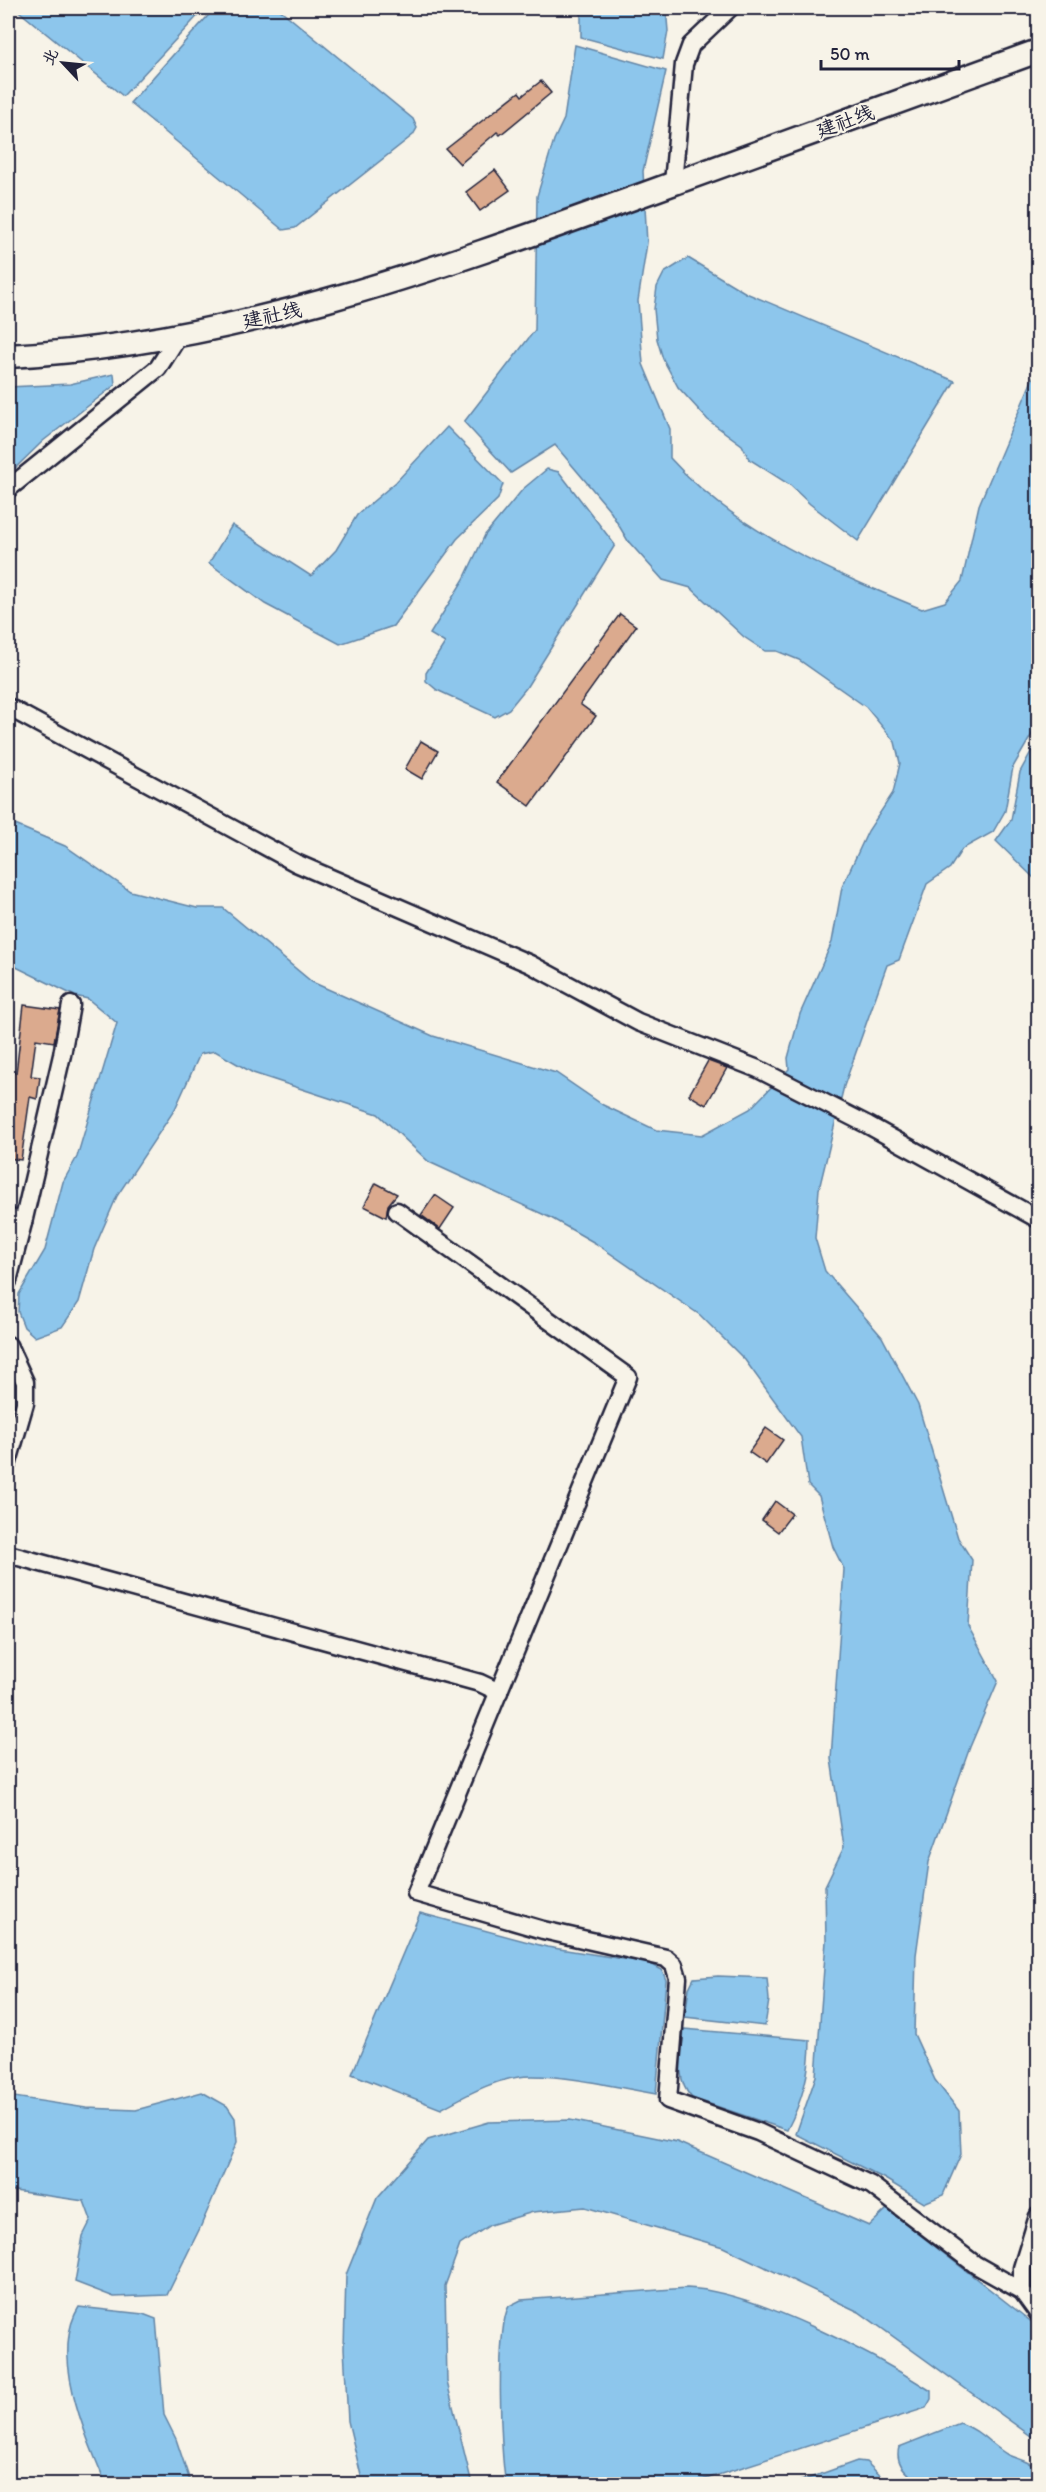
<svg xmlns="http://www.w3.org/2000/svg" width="1046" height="2492" font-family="Itim,'LXGW WenKai TC',sans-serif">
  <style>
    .water { fill: #8dc6ec; stroke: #6284a5; stroke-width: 1.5 }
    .building { fill: #dbaa8e; stroke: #22223b; stroke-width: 1.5 }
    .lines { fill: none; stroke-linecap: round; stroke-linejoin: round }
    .minor-casing { stroke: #22223b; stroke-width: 21 }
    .secondary-casing { stroke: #22223b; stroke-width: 27 }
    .minor { stroke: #f7f3e8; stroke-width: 16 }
    .secondary { stroke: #f7f3e8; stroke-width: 22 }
    .labels { text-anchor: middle; stroke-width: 4.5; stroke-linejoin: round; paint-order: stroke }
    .street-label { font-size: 20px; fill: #22223b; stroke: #f7f3e8 }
  </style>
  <rect width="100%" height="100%" fill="#f7f3e8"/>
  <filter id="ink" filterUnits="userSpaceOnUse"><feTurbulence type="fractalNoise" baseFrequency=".0167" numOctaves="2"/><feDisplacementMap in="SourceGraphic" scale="12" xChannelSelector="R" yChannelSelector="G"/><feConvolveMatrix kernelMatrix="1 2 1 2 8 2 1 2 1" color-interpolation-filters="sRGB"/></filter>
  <g filter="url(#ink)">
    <g class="water">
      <polygon points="15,8 205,8 123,96"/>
      <polygon points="215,8 278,8 413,119 417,128 413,135 295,228 283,230 130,103"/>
      <polygon points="581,8 666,8 668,31 663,59 581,37"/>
      <path d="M575,45L666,71L643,171L647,243L638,301L643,364L670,429V458C736,532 832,572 922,609L945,602L962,581L979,505L1038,366V724L1013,767L1005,811L993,832L962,849L950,868L927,884L899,960L887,965L844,1086L819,1189L815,1238L825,1271L882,1337L918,1405L958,1538L972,1560L968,1626L998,1681L970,1747L929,1862L916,1955L914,2034L935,2080L959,2111L961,2154L943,2195L924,2203L885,2179L796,2134L816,2076L826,1941L825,1886L844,1847L831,1759L844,1569L833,1547L819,1496L808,1485L801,1437L745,1360L700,1315L595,1243L551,1218L429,1162L378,1114L253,1073L215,1051L200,1054L175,1109L117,1196L94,1249L79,1302L62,1327L35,1337L24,1327L18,1312L19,1294L45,1250L63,1182L77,1157L117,1023L88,999L75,996L8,963V822L65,846L130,891L197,908H223L312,982L433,1036L556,1073L603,1105L656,1130L702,1135L750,1109L789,1069L788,1058L800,1014L832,942L842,887L868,831L893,793L900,763L895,742L866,707L799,660L777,651H765L744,637L691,588L663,580L628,541L609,509L555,445L511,473L464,422L535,330L537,196L554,140L564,119Z"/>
      <polygon points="688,258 746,293 955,381 858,541 810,504 790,485 749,459 742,445 708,420 678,387 663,359 657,339 654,309 657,287 664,273"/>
      <polygon points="114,374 115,385 43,441 8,475 8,387 70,384"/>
      <polygon points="447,427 503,484 498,499 457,539 393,626 340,644 265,604 209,563 232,525 311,576 336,550 357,515 396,482"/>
      <polygon points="547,469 559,472 615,545 526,688 509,709 495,717 437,690 426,681 426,673 445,643 430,634 464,579 485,535 523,489"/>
      <polygon points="1038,739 1038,882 996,841 1011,820 1020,772"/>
      <path d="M420,1913L547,1947L649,1963L662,1970L666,1980L656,2094C616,2087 573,2076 532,2076C500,2076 468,2094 441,2109L352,2074Z"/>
      <polygon points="718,1976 767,1978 769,2000 765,2026 685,2017 689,1988 694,1978"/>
      <path d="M684,2029L810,2040C810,2074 802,2101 787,2130L692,2098C674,2079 682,2053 684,2029Z"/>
      <polygon points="202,2092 227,2106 235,2118 237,2142 200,2228 167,2295 114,2297 75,2282 83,2236 91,2220 84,2201 8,2190 8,2096 86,2108 136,2110"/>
      <polygon points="570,2120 677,2142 869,2226 887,2209 1038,2327 1038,2441 859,2312 723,2247 585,2207 533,2212 490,2225 460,2245 445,2286 447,2382 472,2484 363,2484 348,2421 344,2348 346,2275 377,2198 428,2140 489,2122"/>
      <path d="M687,2288C754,2291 874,2354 931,2391V2399L926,2408L690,2484H506C500,2455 496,2327 509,2306L521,2300Z"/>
      <path d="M79,2307L143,2314L156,2319L164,2415L176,2439L191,2484H106C86,2437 49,2354 79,2307Z"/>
      <path d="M960,2423C980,2430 991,2445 1008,2455C1019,2460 1029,2461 1038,2469V2484H920C908,2473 894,2465 899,2447Z"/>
      <polygon points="857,2461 866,2462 889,2484 793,2484"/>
    </g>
    <g class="building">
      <polygon points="541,81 551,93 500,135 497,132 460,164 446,149 519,92 522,96"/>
      <polygon points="495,170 510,190 480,211 466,192"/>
      <polygon points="620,614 636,626 580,704 596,716 530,806 497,782"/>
      <polygon points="421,741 438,751 422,779 405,769"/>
      <polygon points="24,1005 60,1010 54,1042 36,1039 31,1076 40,1077 37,1099 30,1097 21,1160 8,1158 8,1089 11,1072 16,1073"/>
      <polygon points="708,1061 727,1068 706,1105 689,1095"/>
      <polygon points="376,1183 397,1194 388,1205 386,1217 364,1206"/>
      <polygon points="435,1195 454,1208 440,1229 421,1215"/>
      <polygon points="766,1428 783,1440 766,1464 749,1452"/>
      <polygon points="775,1501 792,1514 778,1532 762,1520"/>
    </g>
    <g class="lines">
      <g class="minor-casing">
        <g id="minor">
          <polyline points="673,183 684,64 691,45 730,8"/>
          <polyline points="8,489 158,368 179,335"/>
          <polyline points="8,707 296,863 530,964 638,1022 758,1069 868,1125 1038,1219"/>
          <polyline points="397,1211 628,1377 416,1893 543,1930 666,1958 674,1965 678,1978 668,2100 758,2132 871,2185 976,2265 1022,2291 1038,2313"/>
          <polyline points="8,1217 23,1223 8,1281"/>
          <polyline points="23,1223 62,1055 71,1005"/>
          <polyline points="8,1345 25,1382 25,1403 8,1462"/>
          <polyline points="8,1554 480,1683 499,1692"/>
          <polyline points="1022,2291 1022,2268 1038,2216"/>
        </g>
      </g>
      <g class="secondary-casing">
        <path id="secondary" d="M8,356C225,345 433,271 636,197C770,148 904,100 1038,51"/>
      </g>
      <use href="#minor" class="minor"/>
      <use href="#secondary" class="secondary"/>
    </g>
  </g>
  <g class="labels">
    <g class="street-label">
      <text transform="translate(845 121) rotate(-20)" y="7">建社线</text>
      <text transform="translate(272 315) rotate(-12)" y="7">建社线</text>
    </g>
  </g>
  <rect width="1046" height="2492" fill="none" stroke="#f7f3e8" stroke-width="30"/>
  <rect x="15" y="15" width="1016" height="2462" fill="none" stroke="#22223b" stroke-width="2" filter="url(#ink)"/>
  <g transform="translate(63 63) rotate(296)" stroke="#f7f3e8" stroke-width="4.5" paint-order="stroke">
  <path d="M0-4.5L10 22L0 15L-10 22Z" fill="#22223b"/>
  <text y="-9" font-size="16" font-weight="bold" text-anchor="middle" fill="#22223b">北</text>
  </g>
  <path d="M821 60v9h138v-9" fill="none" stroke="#22223b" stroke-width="3"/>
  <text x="830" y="60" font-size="18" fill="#22223b" stroke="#f7f3e8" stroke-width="4.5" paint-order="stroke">50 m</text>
</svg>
